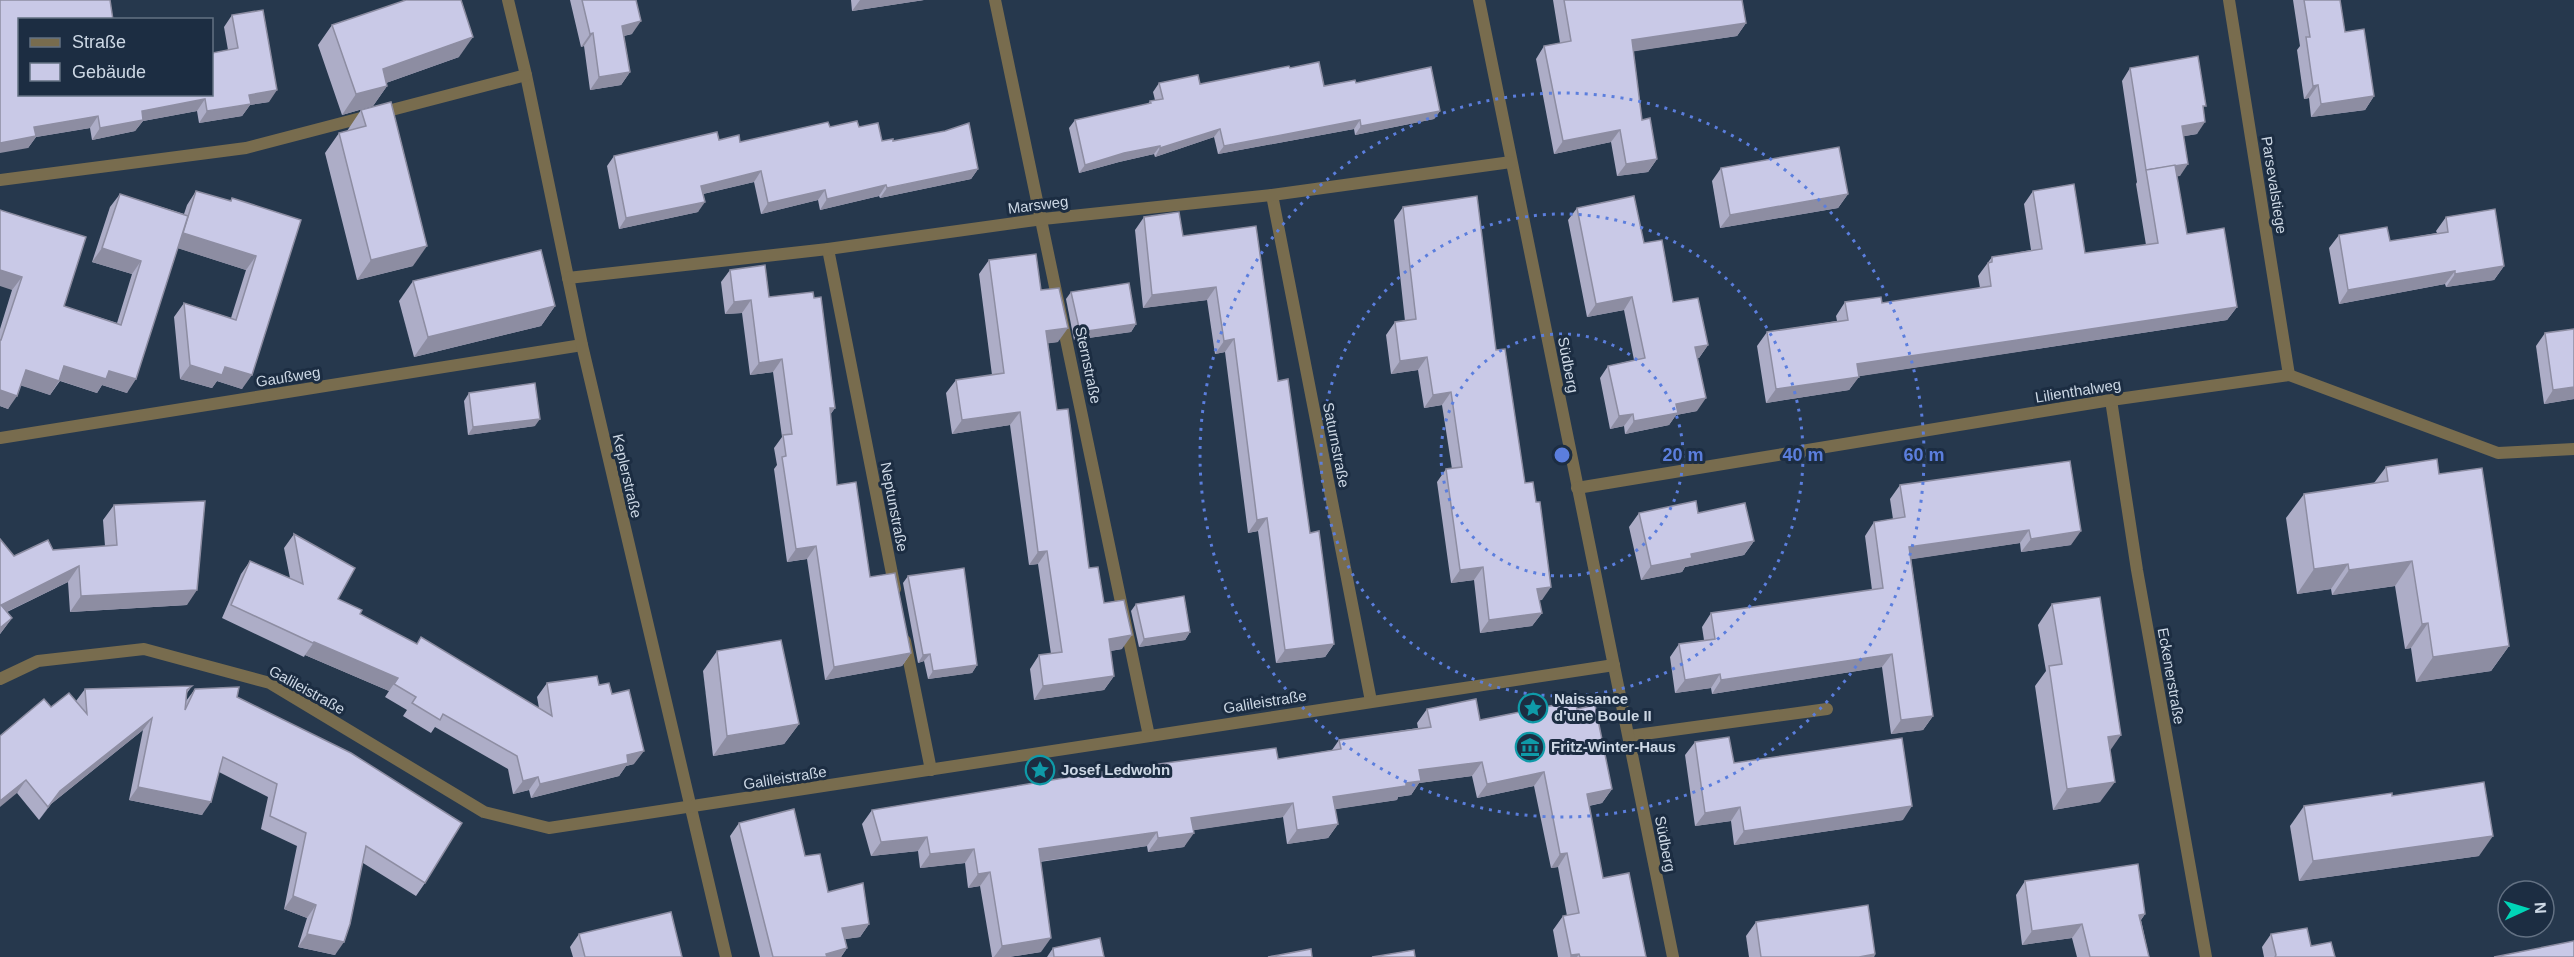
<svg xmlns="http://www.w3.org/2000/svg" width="2574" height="957" font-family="Arial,sans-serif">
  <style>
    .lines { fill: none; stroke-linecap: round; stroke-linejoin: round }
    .lane { stroke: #786c4e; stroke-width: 12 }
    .street { stroke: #786c4e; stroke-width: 12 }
    .wall { fill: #adadc7 }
    .shaded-wall { fill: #8d8da2 }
    .building { fill: #c9c9e7; stroke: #8d8da2; stroke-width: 1.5 }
    .ring { fill: none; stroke: #5b7edd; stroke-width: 3; stroke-dasharray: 3 6 }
    .labels { text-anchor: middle; stroke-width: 6; stroke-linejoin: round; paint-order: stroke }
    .street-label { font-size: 15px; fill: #cdd8e5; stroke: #1c2d42 }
    .poi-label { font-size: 15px; font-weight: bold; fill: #cdd8e5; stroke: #1c2d42; text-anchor: start }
    .centre { fill: #5b7edd; stroke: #1c2d42; stroke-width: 3 }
    .ring-label { font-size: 18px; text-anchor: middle; font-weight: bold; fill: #5b7edd; stroke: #1c2d42; stroke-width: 6; stroke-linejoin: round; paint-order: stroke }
  </style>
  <rect width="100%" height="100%" fill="#26384d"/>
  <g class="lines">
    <g class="lane">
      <polyline points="0,438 582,345"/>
      <polyline points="1629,736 1827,709"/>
    </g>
    <g class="street">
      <polyline points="508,0 526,75 582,345 726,957"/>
      <polyline points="995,0 1149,736"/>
      <polyline points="1479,0 1673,957"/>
      <polyline points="2229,0 2289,375"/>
      <polyline points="0,180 246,148 526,75"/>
      <polyline points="1272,195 1371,701"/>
      <polyline points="828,249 895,589"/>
      <polyline points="568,278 828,249 1043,219 1272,195 1511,162"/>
      <polyline points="2111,400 2137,570 2206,957"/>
      <polyline points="1577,488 2111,400 2289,375 2498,453 2574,449"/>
      <polyline points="905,641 931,770"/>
      <polyline points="0,679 38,661 144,649 270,683 484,812 549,828 1614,665"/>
    </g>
  </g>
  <g class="wall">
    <polygon points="570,0 636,0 632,34 624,36 630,72 621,85 590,90 584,46 581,47"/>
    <polygon points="851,0 924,0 852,11"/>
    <polygon points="1553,0 1742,0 1746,23 1737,36 1633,51 1642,120 1657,159 1648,172 1617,176 1611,142 1554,154 1536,59 1544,46 1560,43"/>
    <polygon points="2293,0 2340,0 2345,32 2374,96 2365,110 2311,117 2309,98 2304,99 2297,50 2300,46"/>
    <polygon points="232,15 269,102 250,105 242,116 199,123 197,111 143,121 135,131 92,140 90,128 36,137 28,148 20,94 228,50 224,27"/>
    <polygon points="332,25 459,57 386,83 387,86 373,106 342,115 318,45"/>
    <polygon points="1290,68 1324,86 1356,83 1440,111 1434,119 1355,135 1354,129 1218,154 1214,137 1155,157 1154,154 1119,162 1079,173 1069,128 1075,120 1148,104 1150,101 1155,100 1153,92 1159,83 1200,84"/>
    <polygon points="2130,68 2203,109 2197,134 2184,136 2180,176 2177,176 2187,234 2237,307 2227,320 1859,376 1849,390 1766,403 1757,346 1767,332 1837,321 1836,316 1845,302 1882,303 1980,288 1978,276 1992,257 2031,250 2024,204 2033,191 2085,253 2146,245 2136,184 2137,182 2122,81"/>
    <polygon points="361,110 413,266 357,280 325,153 339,133 347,131"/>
    <polygon points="830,127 859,127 882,141 893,141 978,169 971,179 880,198 879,196 820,210 818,200 761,214 754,182 703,194 698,212 619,229 607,166 614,156 719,140 740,142"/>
    <polygon points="1721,168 1848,194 1838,208 1720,228 1712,181"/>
    <polygon points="196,191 230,201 232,198 301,220 242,389 217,381 212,388 180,379 174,317 184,303 231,318 246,270 178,248 127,393 102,385 97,393 60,381 50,395 21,385 8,409 0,406 0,329 12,290 0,211 64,306 117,323 132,274 92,262 110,207 120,194 184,214 187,205"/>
    <polygon points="1403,207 1496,350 1542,600 1539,600 1542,613 1532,626 1480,633 1474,580 1451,583 1437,482 1446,469 1452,469 1442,405 1424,408 1418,370 1391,374 1386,335 1395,322 1405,321 1394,220"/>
    <polygon points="1577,208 1644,243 1673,302 1708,345 1699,358 1697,358 1697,411 1676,415 1669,425 1625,434 1624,426 1610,429 1600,378 1608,366 1634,360 1624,310 1587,317 1568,220"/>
    <polygon points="1144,217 1183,236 1278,381 1334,644 1325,657 1276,663 1258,531 1248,533 1225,352 1215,354 1207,300 1143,308 1135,230"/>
    <polygon points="2446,217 2504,266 2494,280 2446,287 2445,284 2339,304 2329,248 2339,235 2390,241 2437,233 2436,231"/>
    <polygon points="989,260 1041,290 1058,342 1048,343 1057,410 1089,568 1122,649 1110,651 1114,676 1104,690 1034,700 1030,669 1039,655 1051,654 1038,564 1029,565 1010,425 952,434 946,393 956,380 992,375 979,274"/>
    <polygon points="730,270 769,297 835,408 830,415 837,485 870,577 911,653 902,666 825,680 807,559 787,562 774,469 777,465 774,448 782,437 773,372 750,375 742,313 725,314 721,282"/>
    <polygon points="413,281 555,306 541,326 414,357 399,301"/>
    <polygon points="1071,292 1136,324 1131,332 1074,340 1066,299"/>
    <polygon points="2574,329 2574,399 2544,404 2536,346 2545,333"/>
    <polygon points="469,393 535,426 468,435 464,401"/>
    <polygon points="2070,461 2071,545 2021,552 2020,543 1911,559 1933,716 1923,730 1891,734 1882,667 1712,694 1711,688 1675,693 1670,657 1679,644 1704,640 1702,627 1711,613 1872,590 1865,536 1874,522 1893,519 1890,499 1900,485"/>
    <polygon points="2386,467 2439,474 2509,646 2491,671 2416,682 2411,648 2405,649 2395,586 2332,595 2331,589 2297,594 2286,518 2304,494 2374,483"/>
    <polygon points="114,505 187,605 70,612 68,582 7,612 12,618 0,634 0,539 14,556 53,550 105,546 103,520"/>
    <polygon points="1639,513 1698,513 1754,541 1744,555 1685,567 1682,572 1641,580 1629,527"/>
    <polygon points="294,534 338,599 360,614 539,708 537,697 547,683 599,685 612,694 634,764 626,766 619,776 531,798 529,790 513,794 508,769 435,727 431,733 403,716 407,710 385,697 389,691 305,655 304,657 222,618 241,574 250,561 290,578 284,548"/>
    <polygon points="908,576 977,665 972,673 928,679 924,661 918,663 903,583"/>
    <polygon points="1136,604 1190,632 1185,640 1139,647 1131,611"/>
    <polygon points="2052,604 2110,751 2100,802 2053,810 2035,686 2046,671 2038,625"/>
    <polygon points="717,651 799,724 784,744 713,756 703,671"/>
    <polygon points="192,686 187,693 186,701 195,689 237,697 425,883 416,896 363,863 335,955 298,947 307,918 284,909 297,846 261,829 268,797 219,772 202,815 129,800 143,730 51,804 39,820 17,793 51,707 76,701 85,689"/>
    <polygon points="1427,709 1480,720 1577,709 1612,789 1602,803 1589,806 1603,878 1646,957 1558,957 1553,930 1563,916 1567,916 1558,867 1551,868 1534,786 1477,798 1472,776 1419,783 1411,795 1398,797 1397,800 1335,809 1338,824 1328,838 1287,844 1283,817 1193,830 1184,847 1148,852 1147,846 1040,862 1041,952 1009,957 992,957 980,886 968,888 965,863 920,868 918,851 871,856 862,824 872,810 1278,759 1332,750 1339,740 1418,728 1417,723"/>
    <polygon points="1695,742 1734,763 1903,820 1734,845 1731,821 1695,826 1685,755"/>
    <polygon points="2392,796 2479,856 2299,881 2290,826 2304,806"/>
    <polygon points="739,823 805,856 828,892 869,924 860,937 845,939 847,948 841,957 760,957 730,836"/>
    <polygon points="2025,881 2145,914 2141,920 2149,957 2077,957 2072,938 2022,945 2016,895"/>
    <polygon points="1756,922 1875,954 1874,957 1749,957 1746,936"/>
    <polygon points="579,934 682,957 573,957 570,947"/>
    <polygon points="2271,934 2311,946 2335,957 2264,957 2262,947"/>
    <polygon points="1053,948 1104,957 1047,957"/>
  </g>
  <g class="shaded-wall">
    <polygon points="860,0 924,0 852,11"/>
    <polygon points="641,21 632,34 613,38 622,26"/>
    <polygon points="1746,23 1737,36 1623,53 1632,40"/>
    <polygon points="593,33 584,46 581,47 590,34"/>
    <polygon points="473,37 459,57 369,89 383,69"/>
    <polygon points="630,72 621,85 590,90 599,77"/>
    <polygon points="2318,85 2309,98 2304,99 2313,86"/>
    <polygon points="387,86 373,106 342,115 356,94"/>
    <polygon points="277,90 269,102 250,105 242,116 199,123 207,111 249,95"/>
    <polygon points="2374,96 2365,110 2311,117 2321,104"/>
    <polygon points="205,99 197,111 143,121 135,131 92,140 100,128 142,111"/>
    <polygon points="1440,111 1434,119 1355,135 1361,126"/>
    <polygon points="98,116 90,128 36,137 28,148 0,153 0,143 34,127"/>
    <polygon points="1360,120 1354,129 1218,154 1224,146"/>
    <polygon points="2205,122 2197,134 2174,138 2182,126"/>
    <polygon points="1220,129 1214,137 1155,157 1160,148"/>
    <polygon points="1620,130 1611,142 1554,154 1563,141"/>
    <polygon points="1160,146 1154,154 1119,162 1079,173 1085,165 1124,153"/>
    <polygon points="1657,159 1648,172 1617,176 1626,164"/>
    <polygon points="2188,164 2180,176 2148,181 2146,170"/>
    <polygon points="978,169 971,179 880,198 887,188"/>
    <polygon points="761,171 754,182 694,196 701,186"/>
    <polygon points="886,185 879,196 820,210 827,199"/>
    <polygon points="825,190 818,200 761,214 768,203"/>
    <polygon points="1848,194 1838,208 1720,228 1730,215"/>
    <polygon points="705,202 698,212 619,229 626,218"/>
    <polygon points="183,233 256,256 246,270 174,247"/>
    <polygon points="427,246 413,266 357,280 371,260"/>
    <polygon points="102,248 141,261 132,274 92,262"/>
    <polygon points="2504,266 2494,280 2446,287 2455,274"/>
    <polygon points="0,270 22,277 12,290 0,286"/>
    <polygon points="2455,271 2445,284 2339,304 2348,290"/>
    <polygon points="1216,287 1207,300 1143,308 1152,295"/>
    <polygon points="1632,297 1624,310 1587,317 1596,304"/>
    <polygon points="751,300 742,313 725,314 734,302"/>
    <polygon points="555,306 541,326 414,357 428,337"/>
    <polygon points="2237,307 2227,320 1848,378 1857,364"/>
    <polygon points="1136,324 1131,332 1074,340 1080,332"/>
    <polygon points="1068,328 1058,342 1037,345 1046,331"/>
    <polygon points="1234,339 1225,352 1215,354 1224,341"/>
    <polygon points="1708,345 1699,358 1686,360 1695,347"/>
    <polygon points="1427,357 1418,370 1391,374 1400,361"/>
    <polygon points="782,359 773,372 750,375 759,363"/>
    <polygon points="190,365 225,367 252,375 242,389 217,381 212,388 180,379"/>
    <polygon points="64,366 109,371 136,379 127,393 102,385 97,393 55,379"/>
    <polygon points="26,370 59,381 50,395 16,384"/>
    <polygon points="1859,377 1849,390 1766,403 1776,389"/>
    <polygon points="2574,387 2574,399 2544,404 2553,390"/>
    <polygon points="0,390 17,396 8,409 0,406"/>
    <polygon points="1451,392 1442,405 1424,408 1433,395"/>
    <polygon points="1706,398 1697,411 1676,415 1669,425 1625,434 1634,421 1676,404"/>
    <polygon points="830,408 835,408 826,420"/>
    <polygon points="1020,412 1010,425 952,434 962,420"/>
    <polygon points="1633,414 1624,426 1610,429 1619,416"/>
    <polygon points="540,419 535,426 468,435 473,427"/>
    <polygon points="1267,518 1258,531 1248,533 1257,520"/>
    <polygon points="2029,530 2020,543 1900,561 1909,547"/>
    <polygon points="2081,531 2071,545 2021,552 2031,539"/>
    <polygon points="1754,541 1744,555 1685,567 1682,572 1641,580 1651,566 1691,554"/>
    <polygon points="816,546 807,559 787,562 796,549"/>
    <polygon points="1047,551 1038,564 1029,565 1038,552"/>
    <polygon points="2412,561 2395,586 2332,595 2349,570"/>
    <polygon points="2348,564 2331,589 2297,594 2314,569"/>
    <polygon points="79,566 68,582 0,615 1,605"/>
    <polygon points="1483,567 1474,580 1451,583 1460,570"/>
    <polygon points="1551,587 1542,600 1528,602 1537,589"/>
    <polygon points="197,590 187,605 70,612 81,596"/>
    <polygon points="1542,613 1532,626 1480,633 1489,620"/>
    <polygon points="12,618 0,634 0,628"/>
    <polygon points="2428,623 2411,648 2405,649 2422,624"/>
    <polygon points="1190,632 1185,640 1139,647 1144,639"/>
    <polygon points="1132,635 1122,649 1099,653 1109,639"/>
    <polygon points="314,642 398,678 389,691 305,655"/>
    <polygon points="1334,644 1325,657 1276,663 1285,650"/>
    <polygon points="2509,646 2491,671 2416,682 2433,657"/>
    <polygon points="911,653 902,666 825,680 834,667"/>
    <polygon points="930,654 924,661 918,663 923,655"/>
    <polygon points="1892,654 1882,667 1712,694 1721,680"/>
    <polygon points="977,665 972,673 928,679 933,671"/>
    <polygon points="1720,674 1711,688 1675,693 1685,680"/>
    <polygon points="1114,676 1104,690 1034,700 1043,686"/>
    <polygon points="1933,716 1923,730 1891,734 1901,720"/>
    <polygon points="152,718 143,730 51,804 39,820 60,791"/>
    <polygon points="799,724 784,744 713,756 727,736"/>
    <polygon points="2121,735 2107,755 2108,737"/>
    <polygon points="644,751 634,764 626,766 619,776 531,798 540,784 627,755"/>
    <polygon points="1482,762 1472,776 1419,783 1411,795 1398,797 1397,800 1324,811 1333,797 1419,770"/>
    <polygon points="1544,772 1534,786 1477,798 1487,784"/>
    <polygon points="538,777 529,790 513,794 523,781"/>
    <polygon points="26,780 17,793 0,807 0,801"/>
    <polygon points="2115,782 2100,802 2053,810 2067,789"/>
    <polygon points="138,787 211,802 202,815 129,800"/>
    <polygon points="1612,789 1602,803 1577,808 1587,794"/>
    <polygon points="1293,803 1283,817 1182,832 1191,818"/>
    <polygon points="1912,806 1903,820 1734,845 1744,831"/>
    <polygon points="1740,807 1731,821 1695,826 1705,813"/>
    <polygon points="1338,824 1328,838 1287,844 1297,830"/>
    <polygon points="1157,832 1147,846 1029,863 1039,849"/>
    <polygon points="1194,833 1184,847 1148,852 1158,838"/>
    <polygon points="2493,836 2479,856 2299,881 2313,861"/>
    <polygon points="927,837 918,851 871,856 881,842"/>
    <polygon points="974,849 965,863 920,868 930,854"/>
    <polygon points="1567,853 1558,867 1551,868 1560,854"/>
    <polygon points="990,872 980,886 968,888 978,874"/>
    <polygon points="293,896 316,905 307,918 284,909"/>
    <polygon points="2145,914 2135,928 2139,915"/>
    <polygon points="869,924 860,937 832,941 842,928"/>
    <polygon points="2082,924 2072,938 2022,945 2032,931"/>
    <polygon points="307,934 344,942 335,955 298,947"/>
    <polygon points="1051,938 1041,952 1009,957 994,957 1002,946"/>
    <polygon points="847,948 841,957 824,957 826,954"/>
    <polygon points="1579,954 1577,957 1570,957 1571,955"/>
    <polygon points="1875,954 1874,957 1859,957"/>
  </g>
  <g class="building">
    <polygon points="0,0 110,0 113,20 20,20 20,94 212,94 212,53 238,48 232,15 263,10 277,90 249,95 251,104 207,111 205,99 142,111 143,120 100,128 98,116 34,127 36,136 0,143"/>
    <polygon points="406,0 461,0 473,37 383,69 387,86 356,94 332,25"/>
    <polygon points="582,0 636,0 641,21 622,26 630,72 599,77 593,33 590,34"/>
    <polygon points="1564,0 1742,0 1746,23 1632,40 1642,120 1650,118 1657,159 1626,164 1620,130 1563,141 1544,46 1571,41"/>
    <polygon points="2304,0 2340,0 2345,32 2364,29 2374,96 2321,104 2318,85 2313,86 2306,37 2310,37"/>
    <polygon points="2198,56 2206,106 2203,106 2205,122 2182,126 2188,164 2146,170 2130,68"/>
    <polygon points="1319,62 1324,86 1355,80 1356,83 1431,67 1440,111 1361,126 1360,120 1224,146 1220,129 1160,148 1160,146 1124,153 1085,165 1075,120 1151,103 1150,101 1163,99 1159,83 1198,75 1200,84 1289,66 1290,68"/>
    <polygon points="391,102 427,246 371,260 339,133 366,126 361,110"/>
    <polygon points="857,121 859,127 878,123 882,141 893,139 893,141 945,131 969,123 978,169 887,188 886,185 827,199 825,190 768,203 761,171 701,186 705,202 626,218 614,156 717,132 719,140 739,135 740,142 828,122 830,127"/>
    <polygon points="1839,147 1848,194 1730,215 1721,168"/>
    <polygon points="2175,165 2187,234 2224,228 2237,307 1857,364 1859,377 1776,389 1767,332 1848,320 1845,302 1881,297 1882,303 1991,286 1988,263 1992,262 1992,257 2042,249 2033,191 2074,184 2085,253 2158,243 2146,170"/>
    <polygon points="196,191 231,201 232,198 301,220 252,375 225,367 222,375 190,365 184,303 236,320 256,256 183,233"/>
    <polygon points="120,194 188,216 136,379 109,371 106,379 64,366 59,381 26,370 17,396 0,390 0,340 1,340 22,277 0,270 0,210 86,237 64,306 121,325 141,261 102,248"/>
    <polygon points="1477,196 1496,350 1505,349 1525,483 1533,482 1536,502 1540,502 1551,587 1537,589 1542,613 1489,620 1483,567 1460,570 1446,469 1462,467 1451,392 1433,395 1427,357 1400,361 1395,322 1416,319 1403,207"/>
    <polygon points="1634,196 1644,243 1662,240 1673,302 1698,298 1708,345 1695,347 1706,398 1676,404 1678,413 1634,421 1633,414 1619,416 1608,366 1645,358 1632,297 1596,304 1577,208"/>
    <polygon points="2495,209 2504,266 2455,274 2455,271 2348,290 2339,235 2387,227 2390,241 2448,232 2446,217"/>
    <polygon points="1179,212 1183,236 1256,226 1278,381 1288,379 1310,533 1319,531 1334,644 1285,650 1267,518 1257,520 1234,339 1224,341 1216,287 1152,295 1144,217"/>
    <polygon points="541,250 555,306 428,337 413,281"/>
    <polygon points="1036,254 1041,290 1059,288 1068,328 1046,331 1057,410 1068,409 1089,568 1098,567 1104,603 1124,600 1132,635 1109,639 1114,676 1043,686 1039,655 1062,652 1047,551 1038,552 1020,412 962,420 956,380 1004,373 989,260"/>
    <polygon points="765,265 769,297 813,292 814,298 821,297 835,408 830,408 837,485 856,482 870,577 895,573 911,653 834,667 816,546 796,549 782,457 786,456 783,435 792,434 782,359 759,363 751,300 734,302 730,270"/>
    <polygon points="1129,283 1136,324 1080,332 1071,292"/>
    <polygon points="2574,329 2574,387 2553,390 2545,333"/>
    <polygon points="535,383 540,419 473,427 469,393"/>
    <polygon points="2437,459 2439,474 2482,468 2509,646 2433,657 2428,623 2422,624 2412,561 2349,570 2348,564 2314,569 2304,494 2388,481 2386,467"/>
    <polygon points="2070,461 2081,531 2031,539 2029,530 1909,547 1933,716 1901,720 1892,654 1721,680 1720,674 1685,680 1679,644 1715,639 1711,613 1883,588 1874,522 1905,517 1900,485"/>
    <polygon points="205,501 197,590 81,596 79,566 1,605 12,618 0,628 0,539 14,556 48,540 53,550 117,545 114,505"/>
    <polygon points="1696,501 1698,513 1745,503 1754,541 1691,554 1692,558 1651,566 1639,513"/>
    <polygon points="294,534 355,568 338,599 362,610 360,614 417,644 421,637 552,716 547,683 597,676 599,685 609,683 612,694 629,690 644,751 627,755 628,763 578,775 540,784 538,777 523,781 517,756 443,714 440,720 412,703 416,697 394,684 398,678 314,642 313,643 231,605 250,561 303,584"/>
    <polygon points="964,568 977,665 933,671 930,654 923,655 908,576"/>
    <polygon points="1184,596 1190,632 1144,639 1136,604"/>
    <polygon points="2100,597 2121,735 2108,737 2115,782 2067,789 2049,666 2062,664 2052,604"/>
    <polygon points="781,640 799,724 727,736 717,651"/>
    <polygon points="192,686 187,690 185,710 195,689 239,687 237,697 351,753 462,823 425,883 366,846 350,924 344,942 307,934 316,905 293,896 306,833 270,816 277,784 223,757 211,802 138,787 152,718 60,791 48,807 26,780 0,801 0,736 44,699 51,707 69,693 87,714 85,689"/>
    <polygon points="1476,699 1480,720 1575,701 1577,709 1595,705 1612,789 1587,794 1603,878 1629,873 1646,957 1580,957 1579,954 1571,955 1563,916 1579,913 1567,853 1560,854 1544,772 1487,784 1482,762 1419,770 1421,781 1406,783 1406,786 1333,797 1338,824 1297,830 1293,803 1191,818 1194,833 1158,838 1157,832 1039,849 1051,938 1002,946 990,872 978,874 974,849 930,854 927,837 881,842 872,810 1100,772 1276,748 1278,759 1341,749 1339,740 1431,727 1427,709"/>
    <polygon points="1729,737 1734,763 1902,738 1912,806 1744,831 1740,807 1705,813 1695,742"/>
    <polygon points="2484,782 2493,836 2313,861 2304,806 2392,793 2392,796"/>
    <polygon points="794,809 805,856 820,854 828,892 863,883 869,924 842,928 847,948 826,954 827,957 773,957 739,823"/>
    <polygon points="2138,864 2145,914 2139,915 2149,957 2090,957 2082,924 2032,931 2025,881"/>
    <polygon points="1868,905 1875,954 1859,957 1761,957 1756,922"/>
    <polygon points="671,912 682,957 585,957 579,934"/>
    <polygon points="2307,928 2311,946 2331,942 2335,957 2275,957 2276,955 2271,934"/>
    <polygon points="1100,938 1104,957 1054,957 1053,948"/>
    <polygon points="2574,941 2574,957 2494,957"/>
    <polygon points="1311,949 1312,957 1268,957 1279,955"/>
    <polygon points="1414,950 1415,957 1372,957"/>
  </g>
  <g class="ring">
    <circle cx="1562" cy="455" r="121"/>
    <circle cx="1562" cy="455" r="241"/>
    <circle cx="1562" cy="455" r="362"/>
  </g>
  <defs>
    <g id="sight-ring" transform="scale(1.5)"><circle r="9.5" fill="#1c2d42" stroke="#0f9aa8" stroke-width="1.5"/><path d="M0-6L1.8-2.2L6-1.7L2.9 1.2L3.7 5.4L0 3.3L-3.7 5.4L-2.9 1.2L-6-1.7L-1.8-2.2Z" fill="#0f9aa8"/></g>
    <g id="museum-ring" transform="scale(1.5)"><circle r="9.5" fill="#1c2d42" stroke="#0f9aa8" stroke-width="1.5"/><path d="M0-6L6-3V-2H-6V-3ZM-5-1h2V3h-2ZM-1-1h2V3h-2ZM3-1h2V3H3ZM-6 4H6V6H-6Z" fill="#0f9aa8"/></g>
  </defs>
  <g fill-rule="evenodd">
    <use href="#sight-ring" x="1533" y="708"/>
    <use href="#museum-ring" x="1530" y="747"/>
    <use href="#sight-ring" x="1040" y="770"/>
  </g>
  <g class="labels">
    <g class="street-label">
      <text transform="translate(2274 185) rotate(81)" y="5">Parsevalstiege</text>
      <text transform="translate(1038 205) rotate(-7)" y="5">Marsweg</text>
      <text transform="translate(1088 365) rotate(78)" y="5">Sternstraße</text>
      <text transform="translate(1568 365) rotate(79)" y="5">Südberg</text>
      <text transform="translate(288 377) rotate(-9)" y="5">Gaußweg</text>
      <text transform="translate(2078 391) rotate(-9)" y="5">Lilienthalweg</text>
      <text transform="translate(1336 445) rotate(79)" y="5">Saturnstraße</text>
      <text transform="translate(627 476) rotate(77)" y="5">Keplerstraße</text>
      <text transform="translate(894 507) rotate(79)" y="5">Neptunstraße</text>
      <text transform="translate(2171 676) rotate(80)" y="5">Eckenerstraße</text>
      <text transform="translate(307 690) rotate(29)" y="5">Galileistraße</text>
      <text transform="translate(1265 702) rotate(-9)" y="5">Galileistraße</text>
      <text transform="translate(785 778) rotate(-9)" y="5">Galileistraße</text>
      <text transform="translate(1665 844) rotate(79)" y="5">Südberg</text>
    </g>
    <g class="poi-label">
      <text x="1554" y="704">Naissance<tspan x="1554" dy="17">d'une Boule II</tspan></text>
      <text x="1551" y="752">Fritz-Winter-Haus</text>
      <text x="1061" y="775">Josef Ledwohn</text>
    </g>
  </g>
  <circle cx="1562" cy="455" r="9" class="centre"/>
  <g class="ring-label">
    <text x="1683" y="461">20 m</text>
    <text x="1803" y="461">40 m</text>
    <text x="1924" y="461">60 m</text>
  </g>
  <rect x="18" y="18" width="195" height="78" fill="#1c2d42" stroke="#637183" stroke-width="1.5"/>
  <rect x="30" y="38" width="30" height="9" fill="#786c4e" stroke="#637183" stroke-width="1.5"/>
  <text x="72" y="48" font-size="18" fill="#cdd8e5">Straße</text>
  <rect x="30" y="63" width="30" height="18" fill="#c9c9e7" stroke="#637183" stroke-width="1.5"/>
  <text x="72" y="78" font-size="18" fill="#cdd8e5">Gebäude</text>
  <g transform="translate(2526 909) rotate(86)"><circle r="28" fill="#1c2d42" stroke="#637183" stroke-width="1.5"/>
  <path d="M0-4.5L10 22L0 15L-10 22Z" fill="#00d5b7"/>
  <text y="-9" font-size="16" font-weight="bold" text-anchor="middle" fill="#cdd8e5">N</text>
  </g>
</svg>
